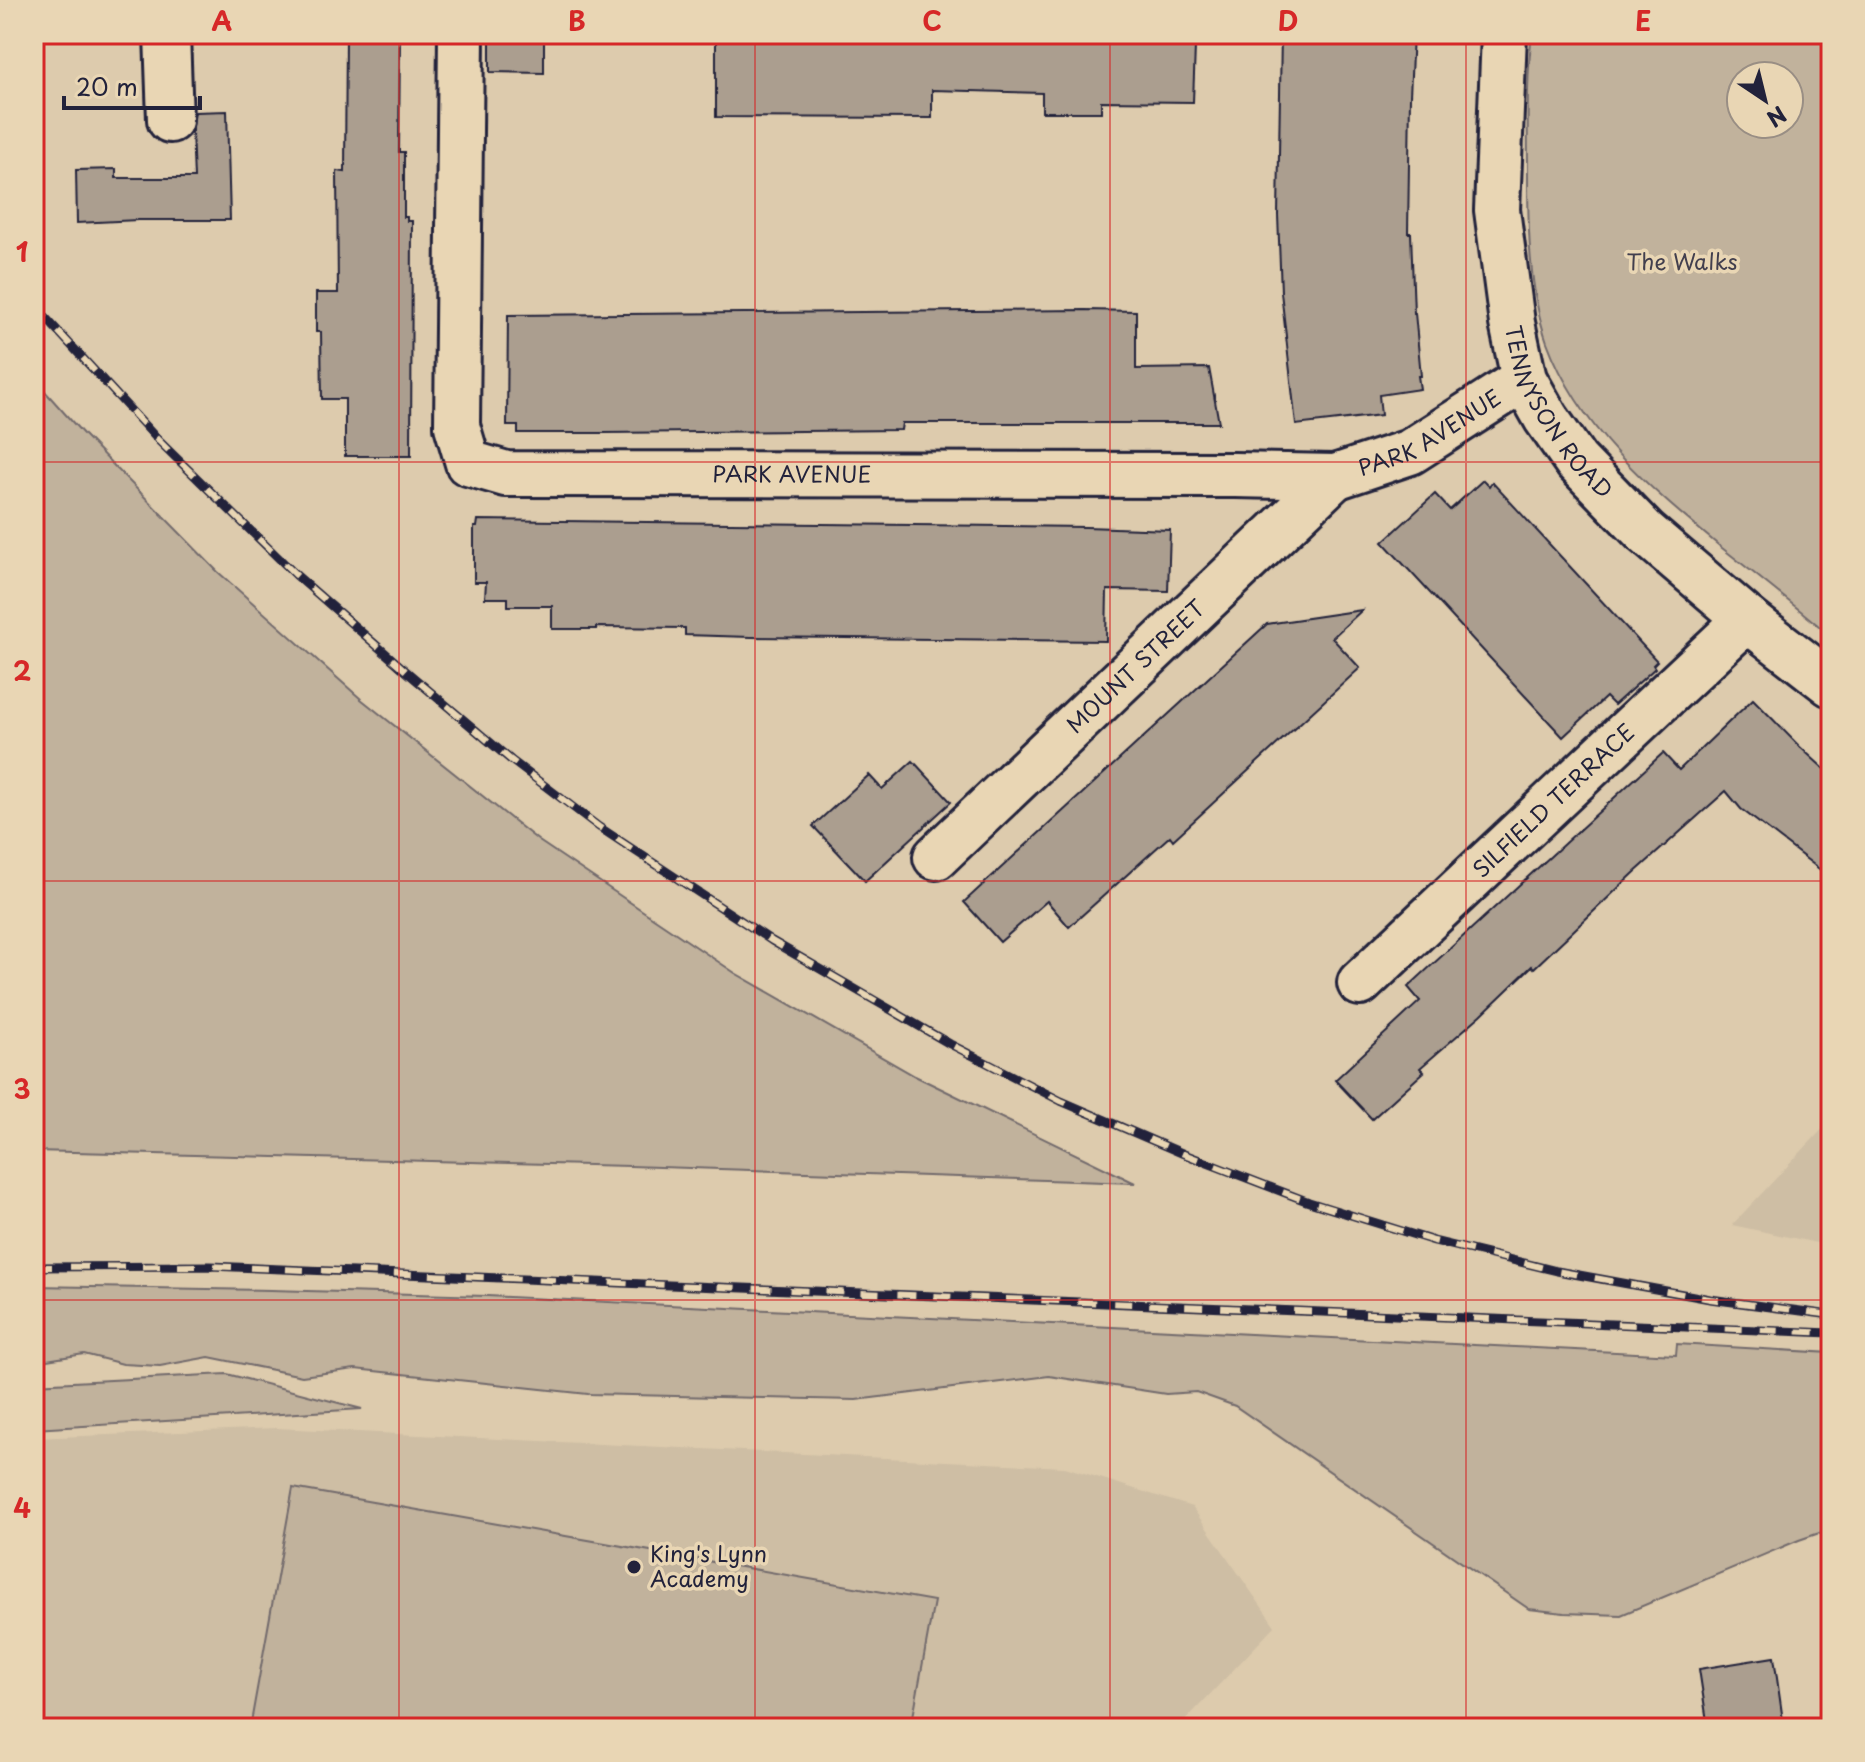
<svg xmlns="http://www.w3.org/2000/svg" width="1865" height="1762" font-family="'Playpen Sans',sans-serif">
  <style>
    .built { fill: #cebea4 }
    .green { fill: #c1b29c; stroke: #726a6c; stroke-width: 2; fill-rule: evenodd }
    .building { fill: #ab9e8f; stroke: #22223b; stroke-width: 2 }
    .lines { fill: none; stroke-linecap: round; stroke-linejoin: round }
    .street-casing { stroke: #22223b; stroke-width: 50 }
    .secondary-casing { stroke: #22223b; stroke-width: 50 }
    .street { stroke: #e9d6b4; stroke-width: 44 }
    .secondary { stroke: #e9d6b4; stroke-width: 44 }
    .rail-casing { stroke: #22223b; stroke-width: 9 }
    .rail { stroke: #e9d6b4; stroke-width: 6; stroke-dasharray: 18; stroke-linecap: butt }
    .grid { fill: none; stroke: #d62828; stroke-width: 2; stroke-opacity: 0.55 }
    .poi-dot { fill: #22223b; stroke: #e9d6b4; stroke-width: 3 }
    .labels { text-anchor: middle; stroke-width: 7; stroke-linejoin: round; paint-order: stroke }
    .park-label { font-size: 22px; fill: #423f4e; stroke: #e9d6b4 }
    .street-label { font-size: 22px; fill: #22223b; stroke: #e9d6b4 }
    .poi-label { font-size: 22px; fill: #22223b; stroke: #e9d6b4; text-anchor: start }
    .neatline { fill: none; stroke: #d62828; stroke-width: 3 }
    .grid-label { font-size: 26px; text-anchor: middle; font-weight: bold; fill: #d62828 }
  </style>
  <rect width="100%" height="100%" fill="#ddcbad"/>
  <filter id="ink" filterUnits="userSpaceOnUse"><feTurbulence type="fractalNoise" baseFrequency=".0125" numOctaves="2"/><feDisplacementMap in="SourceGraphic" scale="16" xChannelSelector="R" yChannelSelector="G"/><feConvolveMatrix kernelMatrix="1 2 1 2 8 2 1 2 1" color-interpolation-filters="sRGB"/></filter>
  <g filter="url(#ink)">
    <g class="built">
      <polygon points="1831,1120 1831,1246 1732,1225"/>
      <polygon points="277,1428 1065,1467 1192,1507 1275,1626 1178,1728 34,1728 34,1438"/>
    </g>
    <g class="green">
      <path d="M1532,34H1831V636C1795,606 1759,577 1722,548C1652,490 1580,431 1547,342C1529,291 1528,228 1528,174C1528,128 1526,80 1532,34ZM1741,76H1789V124H1741Z"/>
      <polygon points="34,379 84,435 218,572 361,699 539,841 735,973 915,1076 1135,1183 630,1166 34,1151"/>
      <polygon points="34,1286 271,1290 487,1296 1676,1355 1677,1344 1831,1353 1831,1529 1799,1540 1621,1615 1564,1613 1529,1609 1235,1406 1196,1392 1166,1394 1049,1376 856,1400 588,1394 355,1369 302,1376 209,1357 160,1366 123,1364 84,1354 34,1362"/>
      <polygon points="227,1374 362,1409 34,1429 34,1384"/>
      <polygon points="293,1488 934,1601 911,1728 250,1728"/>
    </g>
    <g class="building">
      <polygon points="346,34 400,34 399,152 404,152 404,217 407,217 407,221 412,221 411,456 345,456 345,399 322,399 321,332 316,332 316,293 338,293 337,171 345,172"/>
      <polygon points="490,34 544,34 544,73 490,72"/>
      <polygon points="716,34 1185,34 1185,46 1195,46 1193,102 1101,101 1101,112 1042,112 1042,93 932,90 932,118 716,117"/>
      <polygon points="1281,34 1413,34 1410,96 1408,233 1411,233 1414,313 1415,313 1421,376 1418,376 1420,389 1379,395 1381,415 1296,425 1281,292 1278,215"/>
      <polygon points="227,111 230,220 138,220 77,223 76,170 116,169 116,178 194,178 192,131 195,112"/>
      <polygon points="1085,310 1136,311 1136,369 1209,368 1219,423 902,423 901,430 604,433 518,433 518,426 507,426 508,315"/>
      <polygon points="1483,480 1489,486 1492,482 1657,661 1653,665 1655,668 1614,705 1606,697 1563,737 1383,542 1435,494 1450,510"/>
      <polygon points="478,520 1086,527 1170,530 1168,591 1107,590 1106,641 751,637 685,635 685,628 596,627 596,629 552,629 552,606 508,606 508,598 485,598 486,582 474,582 474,527 477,527"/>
      <polygon points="1362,610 1332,638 1360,668 1173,840 1170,836 1069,927 1047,901 1000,942 964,902 1267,624"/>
      <polygon points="1753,699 1799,746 1831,775 1831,878 1741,809 1726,791 1633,874 1534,968 1532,966 1481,1015 1420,1068 1424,1072 1372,1119 1335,1080 1420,1001 1408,987 1663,753 1679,770"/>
      <polygon points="913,761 951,802 865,881 813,826 869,775 882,789"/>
      <polygon points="1774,1657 1784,1728 1708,1728 1699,1669"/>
    </g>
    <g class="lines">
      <g class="street-casing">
        <g id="street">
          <polyline points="167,34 170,120"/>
          <path id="s1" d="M461,34L457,426L468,463L506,474L1235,475L1335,477L1410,452L1524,379"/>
          <path id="s2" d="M936,857L1335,477"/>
          <path id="s3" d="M1360,983L1747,619"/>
        </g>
      </g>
      <g class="secondary-casing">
        <g id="secondary">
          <path id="s4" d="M1504,34L1497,210L1512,323L1524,379L1546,418L1576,461L1645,532L1747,619L1831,684"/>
        </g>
      </g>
      <use href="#street" class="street"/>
      <use href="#secondary" class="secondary"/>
      <g class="rail-casing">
        <g id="rail">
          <polyline points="34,305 159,441 296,575 407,672 511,760 599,827 772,941 950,1044 1061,1101 1184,1154 1309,1202 1434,1241 1557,1271 1710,1299 1831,1315"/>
          <polyline points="34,1267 210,1266 1831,1333"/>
        </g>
      </g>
      <use href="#rail" class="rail"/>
    </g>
  </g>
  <path class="grid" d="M399,34V1728M755,34V1728M1110,34V1728M1466,34V1728M34,462H1831M34,881H1831M34,1300H1831"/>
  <circle class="poi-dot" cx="634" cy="1567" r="8"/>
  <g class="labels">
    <g class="park-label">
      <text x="1682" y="270">The Walks</text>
    </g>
    <g class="street-label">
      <text dy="8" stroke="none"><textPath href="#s4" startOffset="392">TENNYSON ROAD</textPath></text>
      <text dy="8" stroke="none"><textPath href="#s1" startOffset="1404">PARK AVENUE</textPath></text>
      <text dy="8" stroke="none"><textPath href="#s1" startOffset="756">PARK AVENUE</textPath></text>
      <text dy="8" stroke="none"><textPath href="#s2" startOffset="276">MOUNT STREET</textPath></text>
      <text dy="8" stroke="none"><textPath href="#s3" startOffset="266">SILFIELD TERRACE</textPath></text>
    </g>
    <g class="poi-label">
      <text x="650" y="1562">King's Lynn<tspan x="650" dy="25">Academy</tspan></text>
    </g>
  </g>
  <rect width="1865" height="1762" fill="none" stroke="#e9d6b4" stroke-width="88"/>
  <g transform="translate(1765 100) rotate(145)"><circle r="38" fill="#e9d6b4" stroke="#998e84" stroke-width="2"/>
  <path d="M0-6L14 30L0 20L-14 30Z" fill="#22223b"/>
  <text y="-12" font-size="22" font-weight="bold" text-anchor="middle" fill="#22223b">N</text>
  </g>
  <path d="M64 96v12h136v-12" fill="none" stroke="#22223b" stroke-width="4"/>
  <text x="76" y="96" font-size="24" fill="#22223b" stroke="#e9d6b4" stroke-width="6" paint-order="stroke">20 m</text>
  <rect x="44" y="44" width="1777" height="1674" class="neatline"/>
  <g class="grid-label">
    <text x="222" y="31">A</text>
    <text x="577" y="31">B</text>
    <text x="932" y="31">C</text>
    <text x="1288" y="31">D</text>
    <text x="1643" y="31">E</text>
    <text x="22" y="262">1</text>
    <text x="22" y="681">2</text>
    <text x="22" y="1099">3</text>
    <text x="22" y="1518">4</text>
  </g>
</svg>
